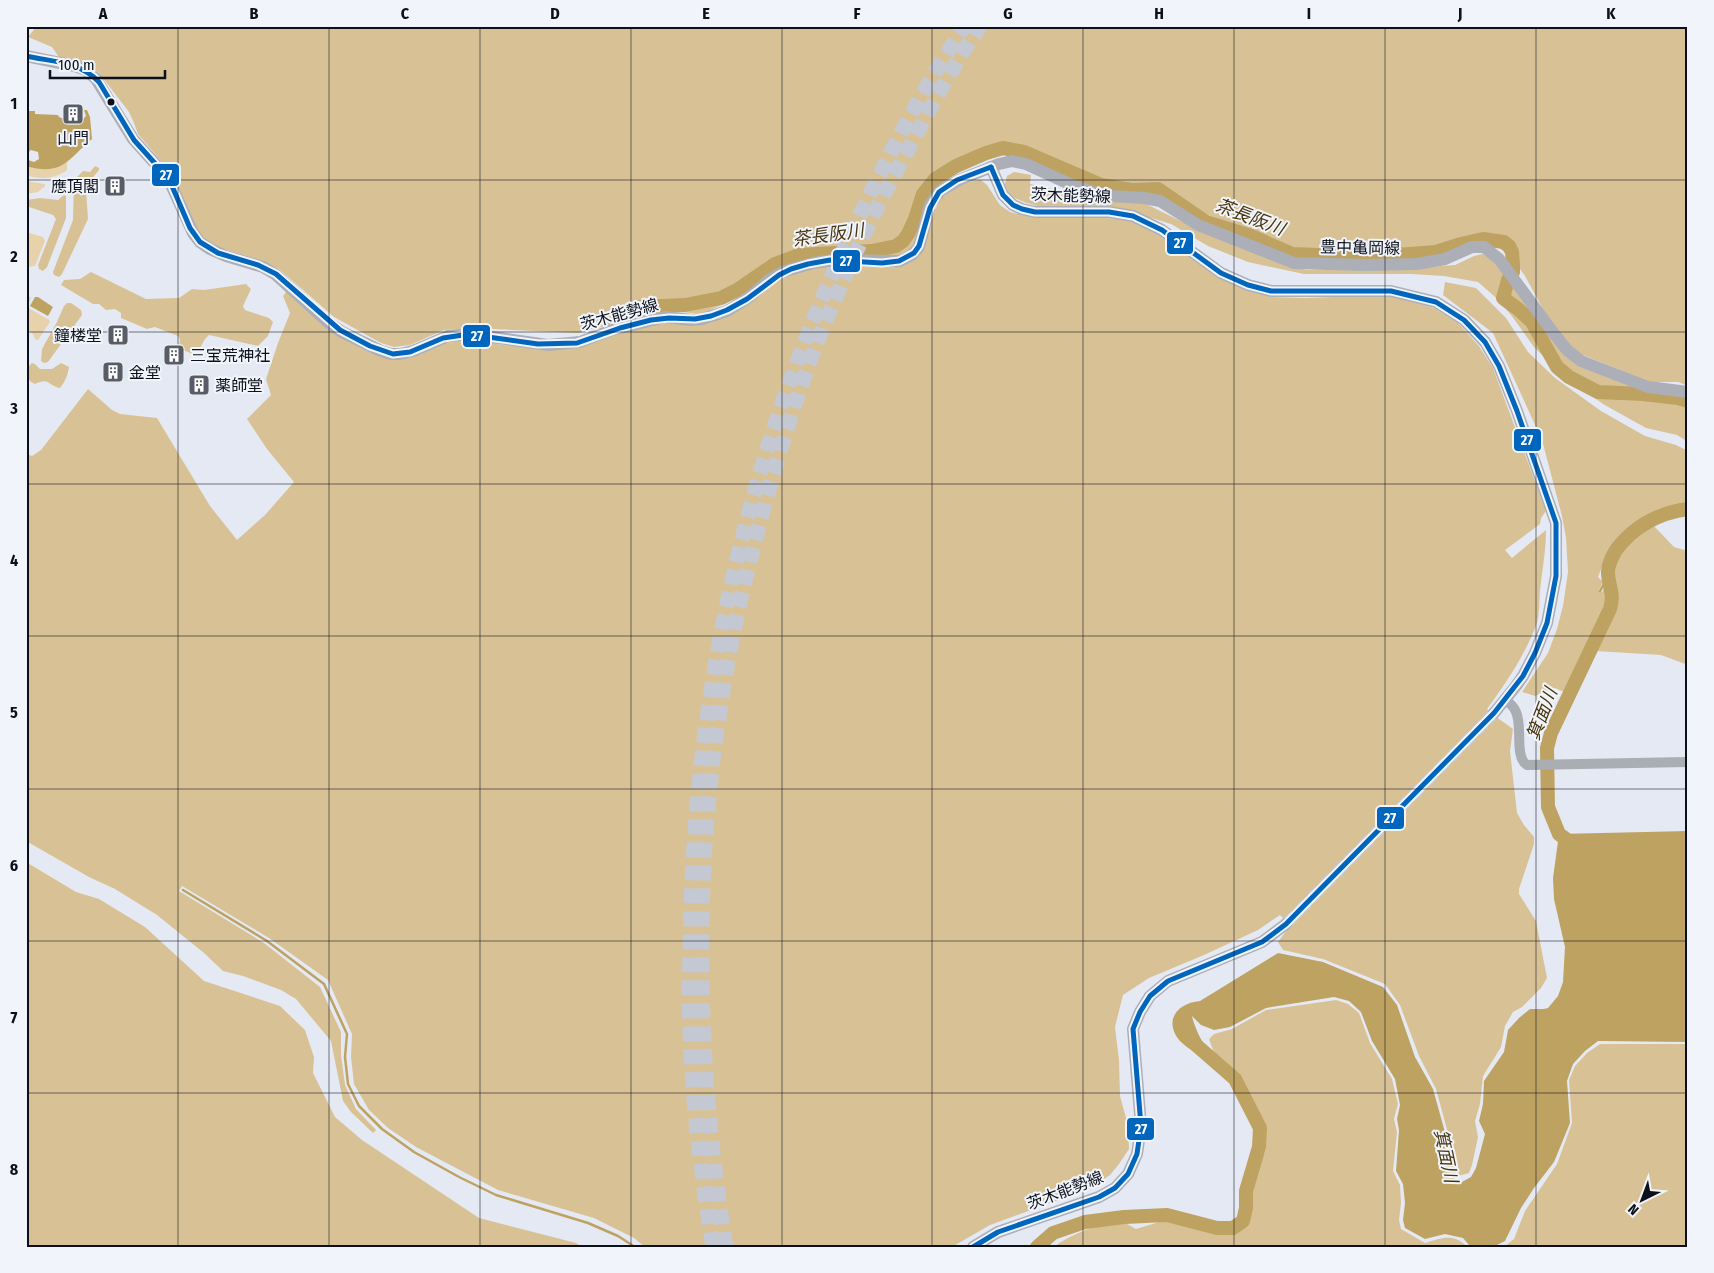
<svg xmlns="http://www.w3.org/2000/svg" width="1714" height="1273" font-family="'Fira Sans Condensed','Noto Sans JP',sans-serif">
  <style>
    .green { fill: #e7d2ab }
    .forest { fill: #d8c295 }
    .water { fill: #bea261 }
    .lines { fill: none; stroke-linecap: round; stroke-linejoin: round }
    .stream { stroke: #bea261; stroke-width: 2.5 }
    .river { stroke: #bea261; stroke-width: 14 }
    .primary-tunnel { stroke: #c4c8d2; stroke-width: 12; stroke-dasharray: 12 6; stroke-linecap: butt }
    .motorway-tunnel { stroke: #c4c8d2; stroke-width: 15; stroke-dasharray: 15 8; stroke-linecap: butt }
    .tertiary { stroke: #aaadb2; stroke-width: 10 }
    .primary { stroke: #acafb7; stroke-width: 12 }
    .bus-1-casing { stroke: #f1f4fa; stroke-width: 9 }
    .bus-1 { stroke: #0065bd; stroke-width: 5 }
    .grid { fill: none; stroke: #0c101a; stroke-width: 1; stroke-opacity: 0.55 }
    .bus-dot { fill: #0c101a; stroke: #f1f4fa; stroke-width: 2 }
    .labels { text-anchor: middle; stroke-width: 4; stroke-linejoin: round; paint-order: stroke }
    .poi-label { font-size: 16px; fill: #0c101a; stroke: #f1f4fa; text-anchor: start }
    .street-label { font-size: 16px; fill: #0c101a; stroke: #f1f4fa }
    .water-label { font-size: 18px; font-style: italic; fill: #47350e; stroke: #f1f4fa }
    .line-badge { stroke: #f1f4fa; stroke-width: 2 }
    .badge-label { font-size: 14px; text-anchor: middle; font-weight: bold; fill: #fff }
    .neatline { fill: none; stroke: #0c101a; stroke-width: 2 }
    .grid-label { font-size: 16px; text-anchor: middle; font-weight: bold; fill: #0c101a }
  </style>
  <rect width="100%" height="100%" fill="#e5e9f3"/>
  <g class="green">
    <path d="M67,162V170C55,179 40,180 26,175V166C40,170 55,169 67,162Z"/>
    <polygon points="26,181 45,184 45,186 38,192 26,194"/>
    <polygon points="26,232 43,237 45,241 35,266 26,267"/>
    <polygon points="26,294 31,298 27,307 49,320 50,322 38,340 36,340 32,333 26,329"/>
  </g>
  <g class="forest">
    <polygon points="37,26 1688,26 1688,386 1678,382 1650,382 1583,355 1570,347 1544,311 1525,276 1514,261 1502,250 1487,241 1473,239 1451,250 1428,258 1397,260 1307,256 1153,192 1115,193 1079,182 1029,158 1013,154 999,155 946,176 936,183 930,190 925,202 913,248 899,256 838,257 773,261 741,291 726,303 703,313 690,313 666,310 578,333 471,328 444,330 410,345 394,347 381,343 334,317 279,269 265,262 212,245 196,229 172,174 138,134 134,123 129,112 99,73 87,63 61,60 52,47 28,37"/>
    <polygon points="95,166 99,168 99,170 89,182 86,190 88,219 62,274 59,277 54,275 53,272 73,220 74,180 83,171 90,172"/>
    <path d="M1014,172L1031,175L1030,184L1053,189L1063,193H1069L1074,190L1144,203L1211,236L1306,270L1412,268L1455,265L1474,256L1482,254L1492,258L1560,350L1686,396L1688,406V442L1677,435L1646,428L1603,404L1560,373L1534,347L1511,315L1494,296L1478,282L1444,276L1411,274H1304L1248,262L1208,246L1171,224L1125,210L1037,206C1024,202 1009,200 1005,184L1007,176Z"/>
    <path d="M981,180L987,185L1000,205L1010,212L1018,214L1066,215L1133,220L1270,297L1305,298L1391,295L1434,308L1458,323L1479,346L1493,368L1546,511L1541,518L1540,524L1505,550L1512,558L1546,530C1546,551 1542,571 1540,591C1539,603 1540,614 1536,626C1524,656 1506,683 1487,709C1495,717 1504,722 1513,729L1510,751L1517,813L1524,825L1534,837V844L1519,889V894L1536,921L1547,978L1541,988L1522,1007L1513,1012L1505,1026L1501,1047L1483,1076L1480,1104L1475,1121L1478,1137L1472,1165L1469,1173L1458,1176V1170L1436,1089L1419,1056L1400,1005L1385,984L1323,959L1283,950L1278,942L1290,926L1280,915L1258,930L1204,955L1149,978L1123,995L1115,1027L1119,1060L1120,1096L1128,1125L1129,1149L1119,1164L1110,1175L1091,1188L990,1225L952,1247H645L634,1238L594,1218L498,1190L416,1147L388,1128L369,1110L354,1084L351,1057L352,1034L328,980L269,938L182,886L179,891L264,943L320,987L341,1032V1055L345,1085L356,1109L376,1130L373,1133L351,1112L343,1101L331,1041L296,999L281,990L243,976L223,971L204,953L157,915L115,889L89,877L26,841V454L32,456L41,450L88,389L112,410L120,414L157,418L210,506L237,540L265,515L294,482L267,449L247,419L271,395L266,379L278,343L290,313L283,296L287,291L327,329L380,356L450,340L471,338L503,345L547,348L667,321L691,324L751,300L785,276L814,265L905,263L942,197C952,190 968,180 981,180Z"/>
    <polygon points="64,195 66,196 66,218 47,267 43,271 39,269 38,265 56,219 53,215 26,206 26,200 40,198 58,200"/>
    <polygon points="91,272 146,299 175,298 179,298 192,289 204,290 246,284 251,289 243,306 245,310 269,318 273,322 268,336 258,346 209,335 205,339 196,355 180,349 179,347 180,339 178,336 155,327 147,329 121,318 121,313 115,309 106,310 99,304 93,304 61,285 64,280 80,279"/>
    <path d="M1445,282L1476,288L1506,318L1528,352L1555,378L1601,411L1645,436L1676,445L1688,451V504C1642,509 1614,536 1598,577L1603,582L1599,590L1602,592L1606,585L1607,596L1606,606L1578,666H1576L1564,692L1555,688L1535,696L1522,692L1548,653L1557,629L1563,606L1568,572L1566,538L1562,516L1542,440L1493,333L1443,295Z"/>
    <polygon points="67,303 71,303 81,310 82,315 48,362 44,363 41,361 42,349 57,322 64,306"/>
    <path d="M32,363L35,364L40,369H52L61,363L69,367C68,375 65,382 60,388C47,385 49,377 35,384C28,381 26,376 26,369Z"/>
    <path d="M1652,524L1674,547L1688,551V665L1661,655L1596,651C1603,636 1613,620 1616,604C1619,592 1613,582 1614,570C1615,551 1636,532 1652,524Z"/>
    <polygon points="26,862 76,892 99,899 145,927 204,981 280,1006 305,1030 314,1057 313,1073 335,1117 362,1140 479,1218 576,1243 583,1247 26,1247"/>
    <path d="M1336,1000L1348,1004L1359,1013L1370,1043L1392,1079L1398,1104L1394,1119L1397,1132L1393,1171L1400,1185L1401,1203L1399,1220L1401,1229L1425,1243C1442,1238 1454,1233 1467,1247H1054C1068,1236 1104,1220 1122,1222C1127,1223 1132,1227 1136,1229L1166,1220L1217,1233L1233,1232L1248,1223L1250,1209V1190L1266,1149L1264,1128L1237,1077L1214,1053L1209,1039L1214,1034L1232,1029L1266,1010Z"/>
    <polygon points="1600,1044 1688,1044 1688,1247 1504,1247 1514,1239 1525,1211 1557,1164 1572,1123 1569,1080 1575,1066 1587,1053"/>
  </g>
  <g class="water">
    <path d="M84,110H87L90,117L92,139C69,158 63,177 26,166V155L28,160L34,162L39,159L38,152L31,150L26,154V111H35V114L58,115L59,117L64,119L81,121L86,116Z"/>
    <polygon points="35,297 38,297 53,307 48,316 30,306"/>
    <path d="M1688,831V1042L1598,1041L1585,1051L1573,1064L1567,1081L1570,1123L1554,1162L1534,1188L1521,1208L1505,1241L1493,1247L1469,1245L1463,1238L1445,1234L1425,1239L1405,1228L1403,1220L1405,1203L1403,1184L1396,1171L1399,1130L1397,1119L1400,1105L1395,1079L1372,1041L1361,1012L1349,1001L1334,997L1266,1008L1230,1027L1214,1030L1201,1025L1192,1016C1194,1026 1203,1046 1211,1053L1207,1058C1197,1054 1188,1049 1180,1041C1163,1021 1177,1003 1200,1001L1278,953L1323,962L1383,987L1397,1005L1415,1057L1433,1089L1456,1172L1454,1181L1460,1183L1471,1177L1476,1168L1485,1134L1479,1121L1483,1104L1484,1081L1504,1052L1508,1030L1519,1018L1530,1009H1544L1548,1008L1558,996L1563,982L1565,947L1554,899L1553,878L1559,834Z"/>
  </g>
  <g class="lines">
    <g class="stream">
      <polyline points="1600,591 1608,577"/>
      <polyline points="183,890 267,941 324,984 347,1034 345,1057 348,1084 359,1106 382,1129 414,1152 459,1177 496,1195 588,1223 618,1236 635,1247"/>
    </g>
    <g class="river">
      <polyline points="618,314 641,307 685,305 721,298 737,290 775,264 799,255 872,251 896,246 903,241 908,234 915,219 923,194 935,179 956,166 986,153 1003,148 1024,152 1101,185 1132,190 1158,189 1206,222 1251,236 1292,254 1371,257 1436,252 1461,244 1483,239 1504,242 1509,246 1512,252 1513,265 1513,272 1508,280 1503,298 1518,309 1532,322 1557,367 1569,377 1598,392 1643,394 1678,398 1688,401"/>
      <path d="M1574,845L1559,834L1548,807L1547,748L1551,733L1610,609C1615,593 1608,586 1608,572C1608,564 1612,557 1616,550C1634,526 1658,513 1688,509"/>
      <polyline points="1037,1247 1053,1233 1085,1222 1124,1217 1167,1215 1217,1228 1233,1228 1243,1221 1246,1208 1246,1191 1259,1147 1260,1128 1235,1079 1196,1045"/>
    </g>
    <polyline class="primary-tunnel" points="1286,924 1494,713"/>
    <g class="motorway-tunnel">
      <path d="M713,1247C703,1183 694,1120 691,1056C689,1022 689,987 690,953C692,696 747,448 859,217C890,152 924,85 965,26"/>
      <path d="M726,1247C697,1069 692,883 721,704C732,628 751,553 772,479C789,420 808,361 833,304C854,254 877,206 903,159C927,114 951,69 980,26"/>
    </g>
    <path class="tertiary" d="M1505,700C1510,703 1514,707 1516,712C1523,726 1514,757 1527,765L1688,762"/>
    <g class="primary">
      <polyline points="26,56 75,66 86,70 96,79 133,139 168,178 193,233 200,242 210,249 226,256 263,267 275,274 329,323 342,332 381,351 391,354 400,354 413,351 448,336 470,334 548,345 580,342 612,330 665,317 691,320 702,319 727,311 748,298 769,280 782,272 813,263 834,260 900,261 912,255 919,247 930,205 940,191 959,180 999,164 1012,161 1026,164 1074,186 1093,192 1111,196 1144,198 1160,201 1198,225 1294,263 1365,265 1417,264 1445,259 1472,247 1484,247 1499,259 1552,331 1567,350 1581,361 1648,387 1688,392"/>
      <polyline points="991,167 1003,195 1013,205 1022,209 1035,212 1109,212 1133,216 1162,230 1221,273 1248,285 1271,291 1391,291 1436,302 1464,320 1485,342 1499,366 1517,411 1556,523 1556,576 1547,623 1535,653 1523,676 1516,686 1494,713"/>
      <polyline points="973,1247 998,1232 1099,1197 1115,1188 1128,1174 1137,1154 1141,1126 1133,1029 1140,1012 1150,996 1168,981 1262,942 1286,924"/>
    </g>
    <g class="bus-1-casing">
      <g id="bus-1">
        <path d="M26,56C53,62 79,61 99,82L134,140L169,179L190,228L200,242L218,253L258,265L276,274L340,330L370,346L393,354L410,352L443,338L463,335L488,337L538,344L577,343L620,328L651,320L669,318L695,319L711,316L727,310L747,299L779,275L791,269L808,264L830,260L882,263L899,261L914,253L919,246L930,208L939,192L957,180L991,167"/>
        <polyline points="973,1247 998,1232 1099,1197 1115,1188 1128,1174 1137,1154 1141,1126 1133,1029 1140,1012 1150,996 1168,981 1262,942 1286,924 1494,713 1523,676 1535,653 1547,623 1556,576 1556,523 1517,411 1499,366 1485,342 1464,320 1436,302 1391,291 1271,291 1248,285 1221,273 1162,230 1133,216 1109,212 1035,212 1022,209 1013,205 1003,195 991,167"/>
      </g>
    </g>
    <use href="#bus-1" class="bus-1"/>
  </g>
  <path class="grid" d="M178,26V1247M329,26V1247M480,26V1247M631,26V1247M782,26V1247M932,26V1247M1083,26V1247M1234,26V1247M1385,26V1247M1536,26V1247M26,180H1688M26,332H1688M26,484H1688M26,636H1688M26,789H1688M26,941H1688M26,1093H1688"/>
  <defs>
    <g id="building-square" transform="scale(1.125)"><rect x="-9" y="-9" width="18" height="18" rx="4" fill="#585c66" stroke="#f1f4fa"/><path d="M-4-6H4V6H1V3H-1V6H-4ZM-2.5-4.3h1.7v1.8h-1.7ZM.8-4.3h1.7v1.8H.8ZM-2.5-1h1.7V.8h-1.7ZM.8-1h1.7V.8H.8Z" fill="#fff"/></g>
  </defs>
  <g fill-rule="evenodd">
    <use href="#building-square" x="73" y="114"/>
    <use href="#building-square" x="115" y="186"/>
    <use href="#building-square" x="118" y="335"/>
    <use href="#building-square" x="174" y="355"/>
    <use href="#building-square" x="113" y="372"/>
    <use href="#building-square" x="199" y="385"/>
  </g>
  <circle class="bus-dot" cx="111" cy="102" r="4.5"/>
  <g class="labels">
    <g class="poi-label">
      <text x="73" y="144" text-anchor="middle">山門</text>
      <text x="99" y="192" text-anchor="end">應頂閣</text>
      <text x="102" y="341" text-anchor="end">鐘楼堂</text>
      <text x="190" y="361">三宝荒神社</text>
      <text x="129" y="378">金堂</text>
      <text x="215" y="391">薬師堂</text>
    </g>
    <g class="street-label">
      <text transform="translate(1071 195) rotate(2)" y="6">茨木能勢線</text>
      <text transform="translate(1360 247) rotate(1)" y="6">豊中亀岡線</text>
      <text transform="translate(619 314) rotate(-15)" y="6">茨木能勢線</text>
      <text transform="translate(1065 1190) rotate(-21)" y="6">茨木能勢線</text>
    </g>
    <g class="water-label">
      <text transform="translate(1250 217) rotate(21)" y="6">茶長阪川</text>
      <text transform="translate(828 235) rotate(-8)" y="6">茶長阪川</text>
      <text transform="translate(1542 714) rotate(-69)" y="6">箕面川</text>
      <text transform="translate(1446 1156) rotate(78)" y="6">箕面川</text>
    </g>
  </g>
  <g class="line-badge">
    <rect x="151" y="163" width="29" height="24" rx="5" fill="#0065bd"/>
    <rect x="1166" y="231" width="28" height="24" rx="5" fill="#0065bd"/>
    <rect x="832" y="249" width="29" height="24" rx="5" fill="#0065bd"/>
    <rect x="462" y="324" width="29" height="24" rx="5" fill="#0065bd"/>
    <rect x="1513" y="428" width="29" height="24" rx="5" fill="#0065bd"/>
    <rect x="1376" y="806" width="29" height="24" rx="5" fill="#0065bd"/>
    <rect x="1126" y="1117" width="29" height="24" rx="5" fill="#0065bd"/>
  </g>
  <g class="badge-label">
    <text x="166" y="180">27</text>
    <text x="1180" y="248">27</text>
    <text x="846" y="266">27</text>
    <text x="477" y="341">27</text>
    <text x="1527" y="445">27</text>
    <text x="1390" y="823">27</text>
    <text x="1141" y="1134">27</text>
  </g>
  <rect width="1714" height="1273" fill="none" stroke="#f1f4fa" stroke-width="55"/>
  <g transform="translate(1642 1200) rotate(222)" stroke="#f1f4fa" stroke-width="4" paint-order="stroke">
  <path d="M0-4L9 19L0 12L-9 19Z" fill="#0c101a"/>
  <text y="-8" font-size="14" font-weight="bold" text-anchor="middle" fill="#0c101a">N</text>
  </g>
  <path d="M50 70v8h115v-8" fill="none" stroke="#0c101a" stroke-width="2.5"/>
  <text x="58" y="70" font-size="15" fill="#0c101a" stroke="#f1f4fa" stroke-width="4" paint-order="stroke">100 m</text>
  <rect x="28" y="28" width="1658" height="1218" class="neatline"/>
  <g class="grid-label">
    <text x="103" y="19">A</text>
    <text x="254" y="19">B</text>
    <text x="405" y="19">C</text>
    <text x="555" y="19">D</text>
    <text x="706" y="19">E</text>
    <text x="857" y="19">F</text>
    <text x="1008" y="19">G</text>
    <text x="1159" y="19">H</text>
    <text x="1309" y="19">I</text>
    <text x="1460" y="19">J</text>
    <text x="1611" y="19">K</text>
    <text x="14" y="109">1</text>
    <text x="14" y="262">2</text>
    <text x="14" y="414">3</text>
    <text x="14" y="566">4</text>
    <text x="14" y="718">5</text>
    <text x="14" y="871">6</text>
    <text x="14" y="1023">7</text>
    <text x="14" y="1175">8</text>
  </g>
</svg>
